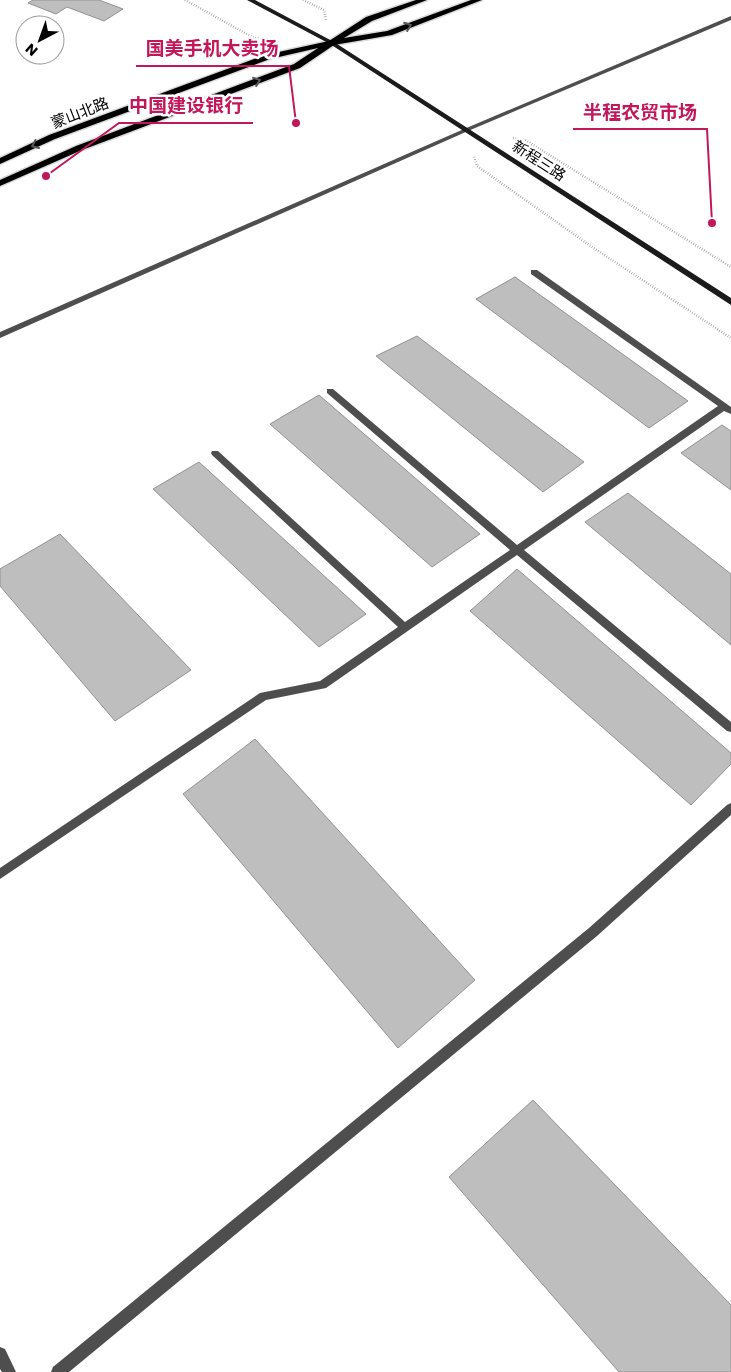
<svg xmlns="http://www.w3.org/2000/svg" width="731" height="1372" font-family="Poppins,'Noto Sans SC',sans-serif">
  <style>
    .building { fill: #bebebe; stroke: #929292 }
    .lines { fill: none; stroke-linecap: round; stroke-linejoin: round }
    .primary-casing { stroke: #dbdbdb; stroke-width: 3 }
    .path { stroke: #707070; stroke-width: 2.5; stroke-dasharray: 0.5 2; stroke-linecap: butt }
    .minor { fill: #4e4e4e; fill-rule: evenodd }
    .secondary { fill: #1b1b1b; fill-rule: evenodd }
    .primary { fill: #000; fill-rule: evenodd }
    .oneway { stroke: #595959 }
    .labels { text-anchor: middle; stroke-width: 5; stroke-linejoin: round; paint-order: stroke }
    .far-street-label { font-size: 15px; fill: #000; stroke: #fff }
    .leader { fill: none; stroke: #c2185b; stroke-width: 2 }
    .callout-dot { fill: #c2185b; stroke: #fff; stroke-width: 2 }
    .callout-label { font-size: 19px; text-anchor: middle; font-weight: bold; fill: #c2185b; stroke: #fff; stroke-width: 5; stroke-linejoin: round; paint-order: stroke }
  </style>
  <rect width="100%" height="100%" fill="#fff"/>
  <g class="building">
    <polygon points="33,0 99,0 123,9 104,21 67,7 56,14 28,3"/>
    <polygon points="515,277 688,401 649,428 476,299"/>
    <polygon points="417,336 584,462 543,492 376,356"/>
    <polygon points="319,395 480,534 432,567 270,424"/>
    <polygon points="722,425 731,431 731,490 681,453"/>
    <polygon points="199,462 366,614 319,647 153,489"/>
    <polygon points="628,493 731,574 731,645 585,522"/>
    <polygon points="60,534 191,670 115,721 0,586 0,569"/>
    <polygon points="517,569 731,753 731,764 691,805 470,611"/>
    <polygon points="255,739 475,980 398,1048 183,794"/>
    <polygon points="533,1100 731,1305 731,1372 619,1372 449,1177"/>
  </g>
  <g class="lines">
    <g class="primary-casing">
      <polygon id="primary" points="416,0 427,0 372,21 344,38 387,31 471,0 482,0 392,35 334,45 300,68 82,150 0,186 0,180 76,146 294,64 318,48 270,59 55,139 0,164 0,158 49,135 265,55 329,41 366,17"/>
    </g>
    <g class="path">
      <polyline points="185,0 254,38 262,39"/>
      <polyline points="303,0 324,10 326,20"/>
      <polyline points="513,138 525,140 731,267"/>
      <polyline points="474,157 477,166 592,247 731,338"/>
    </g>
    <g class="minor">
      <polygon points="731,16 731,20 468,131 0,338 0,332 464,129"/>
      <polygon points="531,270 537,270 731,407 731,414 724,411 524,550 731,722 731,732 727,731 517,555 326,688 266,700 0,879 0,868 260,693 320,681 398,627 212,455 211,453 212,451 218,451 405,622 510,550 327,393 327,389 333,389 517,545 718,406 531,274"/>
      <polygon points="731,803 731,815 597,936 69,1372 51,1372 53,1367 589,928 727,805"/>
      <polygon points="0,1347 5,1349 16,1372 2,1372 0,1369"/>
    </g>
    <polygon class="secondary" points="247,0 255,0 334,42 731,298 731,305 330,44"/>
    <use href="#primary" class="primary"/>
  </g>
  <defs><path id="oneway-chevron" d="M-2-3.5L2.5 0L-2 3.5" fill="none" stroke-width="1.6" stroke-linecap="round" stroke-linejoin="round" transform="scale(1.25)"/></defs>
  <g class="oneway">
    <use href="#oneway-chevron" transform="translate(408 26) rotate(-20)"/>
    <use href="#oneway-chevron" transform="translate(257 81) rotate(-21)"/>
    <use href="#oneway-chevron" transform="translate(35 145) rotate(156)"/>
  </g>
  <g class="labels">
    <g class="far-street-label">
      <text transform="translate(80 113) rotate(-21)" y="5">蒙山北路</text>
      <text transform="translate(539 161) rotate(33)" y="5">新程三路</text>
    </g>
  </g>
  <path class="leader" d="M296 123L289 66H136M46 176L119 123H253M712 223L707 129H573"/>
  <g class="callout-dot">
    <circle cx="296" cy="123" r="5"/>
    <circle cx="46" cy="176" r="5"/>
    <circle cx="712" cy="223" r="5"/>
  </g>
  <g class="callout-label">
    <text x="212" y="55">国美手机大卖场</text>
    <text x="186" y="112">中国建设银行</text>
    <text x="640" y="119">半程农贸市场</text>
  </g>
  <g transform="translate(40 40) rotate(221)"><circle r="24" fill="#ffffff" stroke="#999999"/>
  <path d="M0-4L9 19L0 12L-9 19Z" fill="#000000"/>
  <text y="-8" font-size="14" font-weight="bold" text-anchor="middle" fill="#000000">N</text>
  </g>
</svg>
